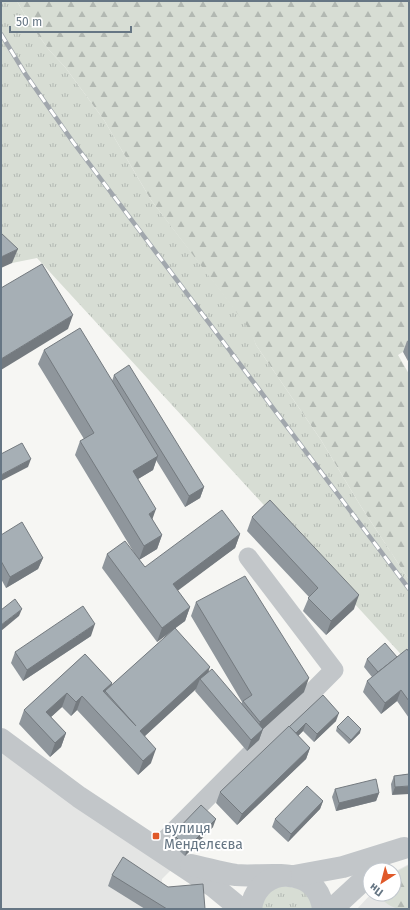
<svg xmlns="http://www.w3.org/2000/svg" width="410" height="910" font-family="'Fira Sans',sans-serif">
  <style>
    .built { fill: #e4e5e4 }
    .grass { fill: url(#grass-tufts) }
    .forest { fill: url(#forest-firs) }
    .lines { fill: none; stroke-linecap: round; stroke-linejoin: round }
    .minor { stroke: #c2c6c9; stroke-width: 19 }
    .tertiary { stroke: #c2c6c9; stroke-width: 22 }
    .rail-casing { stroke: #a1a7ad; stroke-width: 4.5 }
    .rail { stroke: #fff; stroke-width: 3; stroke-dasharray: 9; stroke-linecap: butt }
    .wall { fill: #8f969c }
    .shaded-wall { fill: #747a7f }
    .building { fill: #a6afb5; stroke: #747a7f }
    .poi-dot { fill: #e05929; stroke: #fff; stroke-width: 1.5 }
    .labels { text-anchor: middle; stroke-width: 4; stroke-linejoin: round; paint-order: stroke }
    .poi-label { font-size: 14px; fill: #667684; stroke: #fff; text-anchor: start }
  </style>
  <defs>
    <pattern id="grass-tufts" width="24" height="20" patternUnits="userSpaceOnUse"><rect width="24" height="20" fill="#d7ddd4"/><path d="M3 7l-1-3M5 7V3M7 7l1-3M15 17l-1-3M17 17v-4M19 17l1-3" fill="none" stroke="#b2b8b2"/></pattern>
    <pattern id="forest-firs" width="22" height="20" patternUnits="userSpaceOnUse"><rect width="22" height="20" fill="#d7ddd4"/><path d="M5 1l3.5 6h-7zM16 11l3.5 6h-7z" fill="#b2b8b2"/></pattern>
  </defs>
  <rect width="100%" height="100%" fill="#f6f6f3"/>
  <g class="built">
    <polygon points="1,741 178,863 162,879 164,909 1,909"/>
    <polygon points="409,864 409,909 357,909 371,894 394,894 394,872"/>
  </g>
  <g class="grass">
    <polygon points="1,1 17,1 28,21 49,50 65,67 104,120 151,200 251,330 256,345 321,440 360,505 409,580 409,663 37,258 12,263 1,252"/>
    <polygon points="276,885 304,889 315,909 260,909 261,901"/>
  </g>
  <g class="forest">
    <polygon points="17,1 409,1 409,348 398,355 409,374 409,580 360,505 321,440 256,345 250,330 151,200 104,120 65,67 49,50 28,21"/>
    <path d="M409,865V909C392,909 388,906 377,894H394V873Z"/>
  </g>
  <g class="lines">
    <polyline class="minor" points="157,848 334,670 248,557"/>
    <g class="tertiary">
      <polyline points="1,739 79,797 213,886 241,909"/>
      <path d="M191,865C206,868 221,873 236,875C268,878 317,863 323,909"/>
      <polyline points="294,876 343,867 404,848"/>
      <path d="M251,909C253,892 264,879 281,876"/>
      <polyline points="332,909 370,874"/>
    </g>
    <g class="rail-casing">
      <polyline id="rail" points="1,34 26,75 73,142 409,589"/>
    </g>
    <use href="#rail" class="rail"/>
  </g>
  <g class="wall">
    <polygon points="409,340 409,363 403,352 407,341"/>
    <polygon points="44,350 112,381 114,375 204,487 200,498 185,507 156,460 153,470 138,479 152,520 162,535 157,549 139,560 145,567 240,534 235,548 177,590 190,607 185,621 175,628 209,671 241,704 242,702 191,616 196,602 304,692 263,729 259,740 247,751 195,691 196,689 145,736 151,763 138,775 77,710 71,716 62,707 51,717 66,733 61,747 50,757 19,724 24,710 85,654 112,683 112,685 172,631 157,642 102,568 107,554 136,556 75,455 80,441 84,439 38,364"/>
    <polygon points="252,517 354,609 326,635 303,611 309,597 247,531"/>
    <polygon points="1,535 43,558 38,569 6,588 1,579"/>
    <polygon points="91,636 23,681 11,663 15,652"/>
    <polygon points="409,652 409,718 397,701 381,714 363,692 367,681 372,677 364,667 367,659 397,657"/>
    <polygon points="323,695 336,721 314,742 303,731 298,736 310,748 306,759 237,825 216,803 220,792"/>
    <polygon points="337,727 360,733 349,744 336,731"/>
    <polygon points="409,774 392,795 391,784 394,776"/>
    <polygon points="335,789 379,793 376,801 336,811 332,797"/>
    <polygon points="323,801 320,809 288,842 272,827 275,819"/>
    <polygon points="213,827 185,856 170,842 173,834"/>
    <polygon points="112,875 168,887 205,909 145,909 108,886"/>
  </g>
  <g class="shaded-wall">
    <polygon points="18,249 12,263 1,268 1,257"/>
    <polygon points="73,315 68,329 1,370 1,359"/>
    <polygon points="158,456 153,470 128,485 133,471"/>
    <polygon points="31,459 28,467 1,481 1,475"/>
    <polygon points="204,487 200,498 185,507 189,496"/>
    <polygon points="156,509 151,523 149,514"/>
    <polygon points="240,534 235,548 168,598 173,584"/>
    <polygon points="162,535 157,549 139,560 144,546"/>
    <polygon points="43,558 38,569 6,588 10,577"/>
    <polygon points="359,595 354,609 326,635 331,621"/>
    <polygon points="190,607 185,621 157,642 162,628"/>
    <polygon points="22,609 19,616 1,631 1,625"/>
    <polygon points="95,624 91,636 23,681 27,670"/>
    <polygon points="210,667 205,681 200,679 196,689 135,745 140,731"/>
    <polygon points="309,678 304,692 263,729 259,740 247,751 251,740 255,736 260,722"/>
    <polygon points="112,683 108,695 105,691 101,703 103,691"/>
    <polygon points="401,690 397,701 381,714 385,703"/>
    <polygon points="67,693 62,707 41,726 46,712"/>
    <polygon points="82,696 77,710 71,716 76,702"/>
    <polygon points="339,713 336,721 314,742 317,734"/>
    <polygon points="306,723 303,731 292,742 294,734"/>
    <polygon points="361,729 360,733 349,744 351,740"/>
    <polygon points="66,733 61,747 50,757 55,743"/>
    <polygon points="310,748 306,759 237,825 242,814"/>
    <polygon points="156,749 151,763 138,775 143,761"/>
    <polygon points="409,786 409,794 392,795 395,787"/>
    <polygon points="379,793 376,801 336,811 339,803"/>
    <polygon points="323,801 320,809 288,842 291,834"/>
    <polygon points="216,819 213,827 185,856 187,848"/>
  </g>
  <g class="building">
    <polygon points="1,233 18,249 1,257"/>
    <polygon points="42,264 73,315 1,359 1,288"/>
    <polygon points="80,328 158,456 133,471 156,509 149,514 162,535 144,546 80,441 94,433 44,350"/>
    <polygon points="129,365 204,487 189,496 114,375"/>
    <polygon points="22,443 31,459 1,475 1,454"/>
    <polygon points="270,500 359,595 331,621 308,598 318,588 252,517"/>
    <polygon points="222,510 240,534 173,584 190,607 162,628 107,554 125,541 145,567"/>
    <polygon points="22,522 43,558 10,577 1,561 1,535"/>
    <polygon points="245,576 309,678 260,722 243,701 252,695 196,602"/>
    <polygon points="15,599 22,609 1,625 1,610"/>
    <polygon points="83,606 95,624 27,670 15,652"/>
    <polygon points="175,628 210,667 140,731 156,749 143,761 82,696 76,702 67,693 46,712 66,733 55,743 24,710 85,654 112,683 103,691 136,726 105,691"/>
    <polygon points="385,643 397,657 378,672 367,659"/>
    <polygon points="407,649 409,652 409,701 401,690 385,703 367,681"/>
    <polygon points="212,669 263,729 251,740 200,679"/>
    <polygon points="323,695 339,713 317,734 306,723 296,733 289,727"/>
    <polygon points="348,716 361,729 351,740 337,727"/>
    <polygon points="289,726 310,748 242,814 220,792"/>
    <polygon points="409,774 409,786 395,787 394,776"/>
    <polygon points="376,779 379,793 339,803 335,789"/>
    <polygon points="307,786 323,801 291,834 275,819"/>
    <polygon points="201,805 216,819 187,848 173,834"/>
    <polygon points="123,857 168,887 203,884 205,909 167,909 112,875"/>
  </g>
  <rect class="poi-dot" x="152" y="832" width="8" height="8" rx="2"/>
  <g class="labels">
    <g class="poi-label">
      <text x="164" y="833">вулиця<tspan x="164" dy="16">Менделєєва</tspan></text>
    </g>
  </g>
  <rect width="410" height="910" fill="none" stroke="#667684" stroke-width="4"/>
  <g transform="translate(382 882) rotate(216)"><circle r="19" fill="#ffffff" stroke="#c2c8ce"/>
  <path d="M0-3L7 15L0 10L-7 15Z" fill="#e05929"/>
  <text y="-6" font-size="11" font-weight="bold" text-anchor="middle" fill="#667684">Пн</text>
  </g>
  <path d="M10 26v6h121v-6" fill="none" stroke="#667684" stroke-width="2"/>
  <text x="16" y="26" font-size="12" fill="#667684" stroke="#ffffff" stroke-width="3" paint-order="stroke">50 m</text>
</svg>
